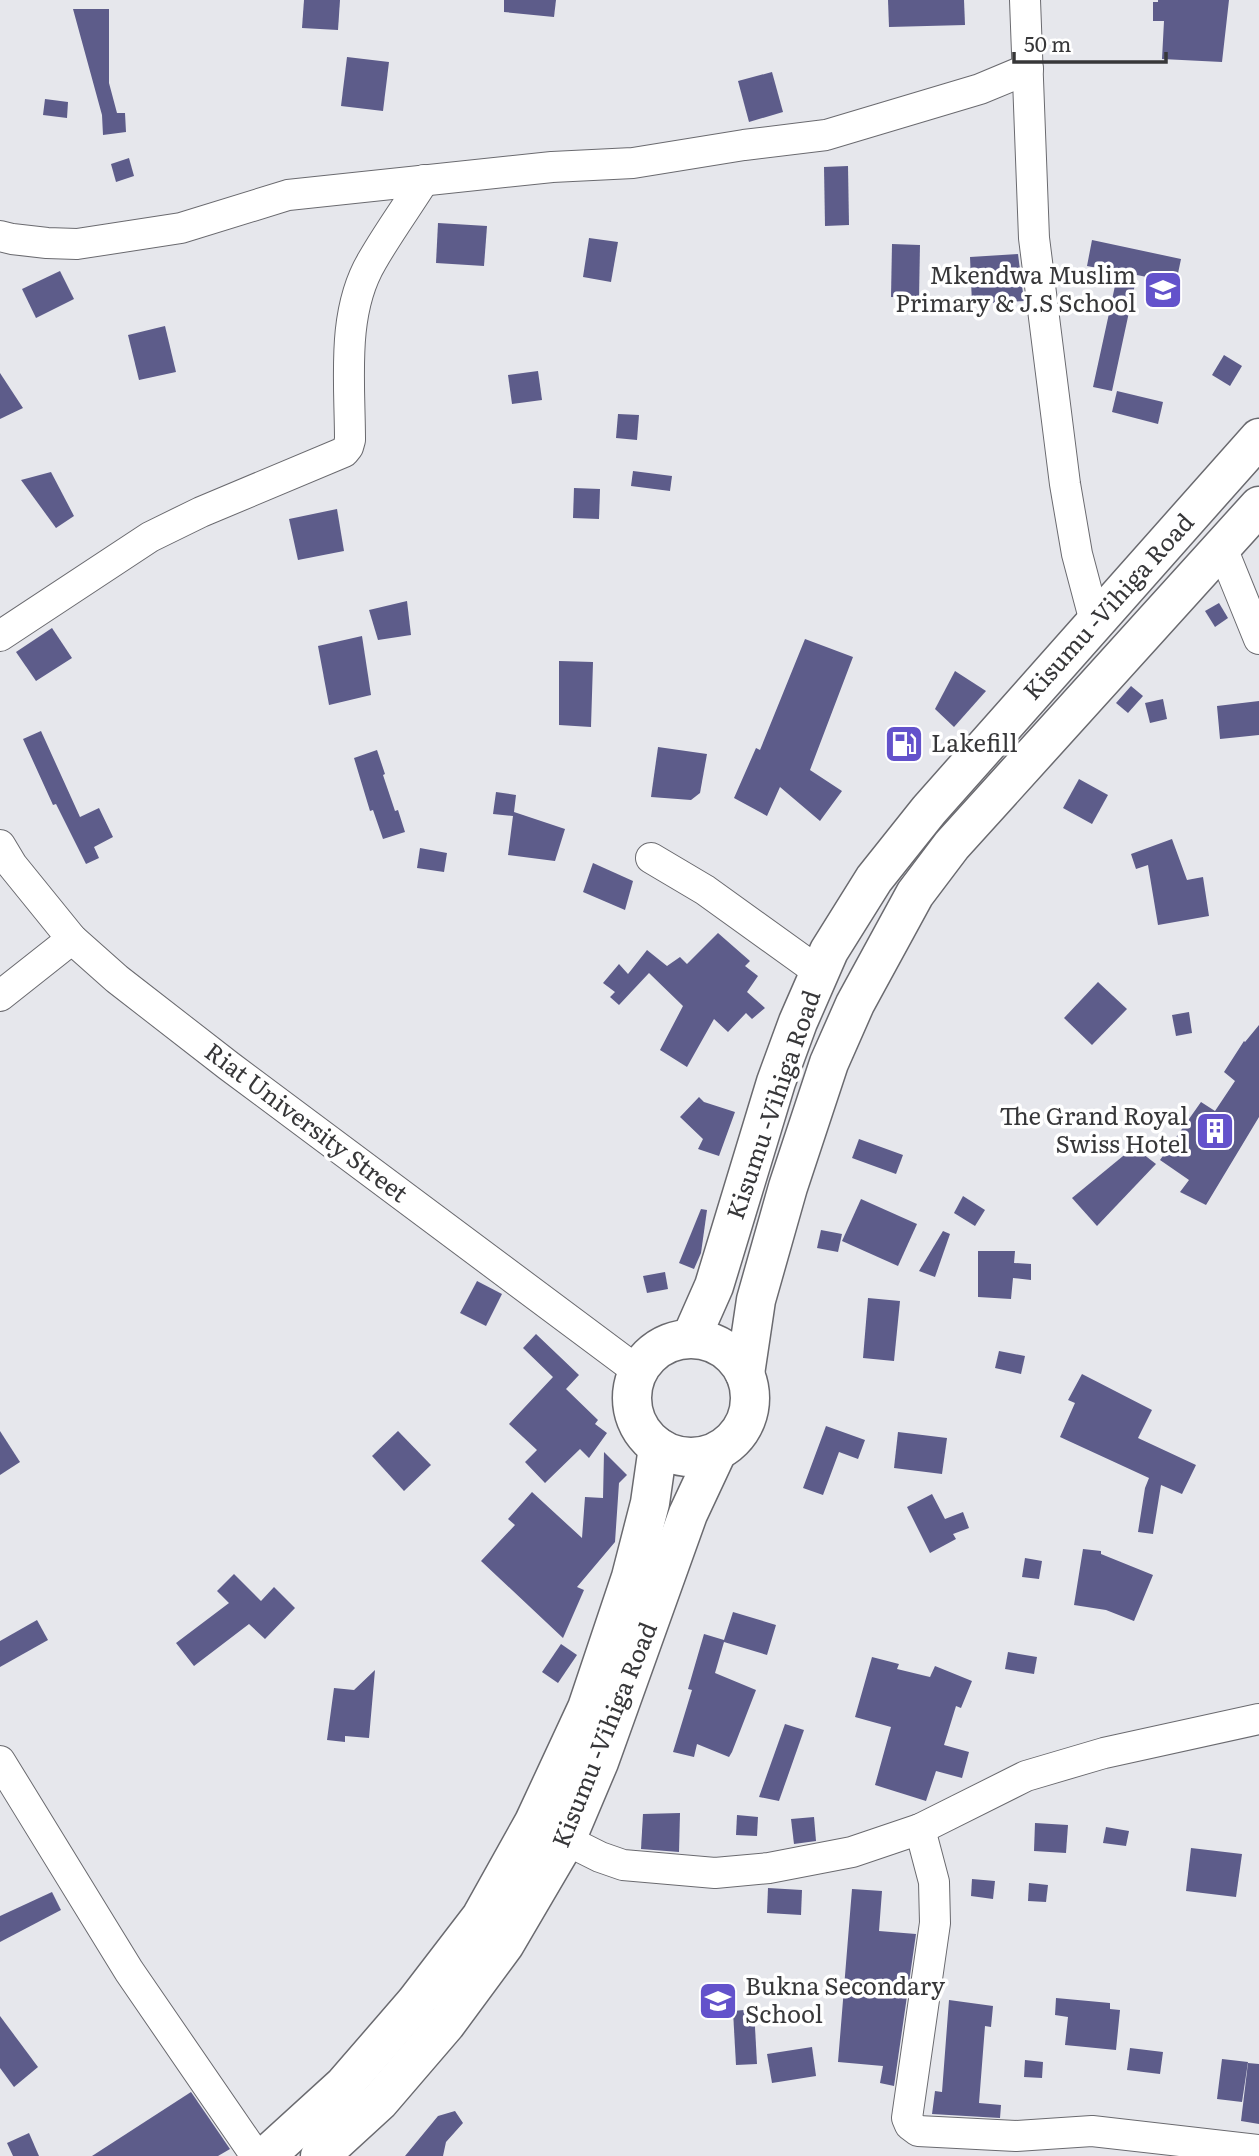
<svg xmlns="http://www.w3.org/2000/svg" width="1259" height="2156" font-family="Literata,serif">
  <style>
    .building { fill: #5d5c8a }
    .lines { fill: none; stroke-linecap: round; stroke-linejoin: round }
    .minor-casing { stroke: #6a6a6f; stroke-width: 32 }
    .highway-casing { stroke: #6a6a6f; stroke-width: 41 }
    .minor { stroke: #fff; stroke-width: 30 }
    .highway { stroke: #fff; stroke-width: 38 }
    .labels { text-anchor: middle; stroke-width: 7; stroke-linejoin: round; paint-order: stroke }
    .poi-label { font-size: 24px; fill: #373739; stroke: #fff; text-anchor: end }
    .street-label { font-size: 24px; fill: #373739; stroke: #fff }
  </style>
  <rect width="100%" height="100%" fill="#e6e7ec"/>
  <g class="building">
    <polygon points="304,0 340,0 338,30 302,28"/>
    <polygon points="504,0 556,0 554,17 504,12"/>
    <polygon points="888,0 964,0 965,25 889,27"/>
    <polygon points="1158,0 1229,0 1222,62 1162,59 1164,21 1153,21 1153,2 1158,2"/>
    <polygon points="73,9 109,9 109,83 117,113 125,113 126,132 103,135 102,115"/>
    <polygon points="347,57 389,62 383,111 341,106"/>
    <polygon points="772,72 783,112 749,122 738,81"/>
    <polygon points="45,99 68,102 67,118 43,115"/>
    <polygon points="129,158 134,176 116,182 111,164"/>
    <polygon points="848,166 849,225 825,226 824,167"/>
    <polygon points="438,223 487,226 484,266 436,263"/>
    <polygon points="589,238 618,242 611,282 583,277"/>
    <polygon points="1092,240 1181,259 1176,283 1137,275 1112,391 1093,387 1118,272 1087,266"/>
    <polygon points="892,244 920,245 919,298 891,297"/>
    <polygon points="1018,254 1024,301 972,304 970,257"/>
    <polygon points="60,271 74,299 36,318 22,289"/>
    <polygon points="165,326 176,372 139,380 128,335"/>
    <polygon points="1224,355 1242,366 1230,386 1212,375"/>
    <polygon points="538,371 542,400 512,404 508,375"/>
    <polygon points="0,373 23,408 0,419"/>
    <polygon points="1117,391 1163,402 1158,424 1112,412"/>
    <polygon points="618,414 639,415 637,440 616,438"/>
    <polygon points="633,471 672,476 670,491 631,486"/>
    <polygon points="51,472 74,516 56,528 21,480"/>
    <polygon points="574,488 600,489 599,519 573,518"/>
    <polygon points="337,509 344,551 298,560 289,519"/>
    <polygon points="407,601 411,635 378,640 369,610"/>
    <polygon points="1219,603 1228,618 1215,627 1205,611"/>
    <polygon points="52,628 72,658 36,681 16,652"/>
    <polygon points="362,636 371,695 329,705 318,646"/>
    <polygon points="805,639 853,657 810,770 842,791 820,821 780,787 767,816 734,798 756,748 760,750"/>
    <polygon points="559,661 593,662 591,727 559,725"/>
    <polygon points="955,671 986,691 954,727 935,709"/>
    <polygon points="1131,686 1143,696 1128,713 1116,703"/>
    <polygon points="1163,699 1167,719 1150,723 1145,703"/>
    <polygon points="1259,701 1259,735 1220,739 1217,706"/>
    <polygon points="41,731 80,817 99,808 113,837 94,847 99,858 86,864 56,804 53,805 23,739"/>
    <polygon points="658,747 707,754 700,793 691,800 651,797"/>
    <polygon points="377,750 385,774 383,775 395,811 398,810 405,832 383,839 373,810 370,811 354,758"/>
    <polygon points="1079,779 1108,795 1092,824 1063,808"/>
    <polygon points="496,792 516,795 514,812 565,829 555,861 508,855 513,816 493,814"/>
    <polygon points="1172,839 1187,880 1203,877 1209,916 1158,925 1148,865 1136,869 1131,854"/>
    <polygon points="420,848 447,853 444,872 417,868"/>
    <polygon points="593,863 633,881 625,910 583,892"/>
    <polygon points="718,933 750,961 745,966 758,976 747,992 765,1008 752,1019 746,1013 728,1032 714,1019 687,1067 660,1050 683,1006 649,973 619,1005 610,997 615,992 603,983 619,964 628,974 647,950 667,966 680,957 687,964"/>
    <polygon points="1098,982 1127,1009 1092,1045 1064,1018"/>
    <polygon points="1189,1012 1192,1033 1176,1036 1172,1015"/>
    <polygon points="1259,1025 1259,1117 1206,1205 1180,1192 1189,1180 1160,1160 1201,1102 1215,1111 1235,1081 1224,1072 1244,1041 1245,1042"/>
    <polygon points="699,1097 704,1102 735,1112 719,1156 698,1149 703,1139 680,1117"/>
    <polygon points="859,1139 903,1155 896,1174 852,1158"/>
    <polygon points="1134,1147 1156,1164 1097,1226 1072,1198"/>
    <polygon points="963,1196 985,1210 975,1226 954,1213"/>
    <polygon points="861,1199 917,1224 898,1266 842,1241"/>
    <polygon points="701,1209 707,1210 701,1253 694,1269 679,1263"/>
    <polygon points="821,1230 842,1234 838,1252 817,1248"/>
    <polygon points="943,1231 950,1234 935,1277 919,1271"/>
    <polygon points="978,1251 1015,1251 1014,1263 1031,1264 1031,1280 1013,1278 1011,1299 978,1297"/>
    <polygon points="665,1272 668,1289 647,1293 643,1276"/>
    <polygon points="477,1281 502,1294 486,1326 460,1313"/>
    <polygon points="868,1298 900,1301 894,1361 863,1358"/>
    <polygon points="536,1334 579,1375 566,1389 598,1420 595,1424 607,1433 589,1458 580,1449 545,1483 525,1462 537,1450 509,1424 553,1377 523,1348"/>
    <polygon points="999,1351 1025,1356 1021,1374 995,1368"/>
    <polygon points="1082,1374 1152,1410 1138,1438 1196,1465 1182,1494 1161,1485 1153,1534 1138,1532 1145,1488 1149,1478 1060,1437 1075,1403 1068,1400"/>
    <polygon points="826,1426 865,1440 858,1459 839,1452 823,1495 803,1488"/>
    <polygon points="0,1431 20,1462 0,1475"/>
    <polygon points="398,1431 431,1465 404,1491 372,1456"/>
    <polygon points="898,1432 947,1438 942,1474 894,1468"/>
    <polygon points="604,1452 627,1475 619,1483 615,1542 577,1587 584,1590 563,1638 481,1561 515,1525 508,1519 532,1492 582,1538 585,1497 603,1498"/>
    <polygon points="932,1494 945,1519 963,1512 969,1528 953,1534 956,1539 930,1553 907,1507"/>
    <polygon points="1083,1549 1101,1551 1101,1554 1153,1575 1134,1621 1106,1610 1074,1605"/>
    <polygon points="1025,1558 1042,1561 1039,1579 1022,1577"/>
    <polygon points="234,1574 261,1601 274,1587 295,1608 265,1639 249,1624 194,1666 176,1643 229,1603 217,1591"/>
    <polygon points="733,1612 776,1625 767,1655 724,1642 715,1673 756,1690 732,1752 729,1757 697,1744 694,1757 673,1752 692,1690 688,1689 704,1634 724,1640"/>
    <polygon points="37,1620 48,1640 0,1667 0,1641"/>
    <polygon points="561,1644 577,1655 558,1683 542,1672"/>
    <polygon points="1008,1652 1037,1657 1034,1674 1005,1669"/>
    <polygon points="872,1657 899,1664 897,1669 930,1677 935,1666 972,1681 961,1708 956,1706 944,1745 969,1752 962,1778 936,1771 926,1801 875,1785 891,1727 855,1717"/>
    <polygon points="375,1670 369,1738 345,1736 345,1742 327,1740 334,1688 354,1690"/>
    <polygon points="785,1724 804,1730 779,1801 759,1797"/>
    <polygon points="680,1813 679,1852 641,1849 643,1814"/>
    <polygon points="737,1815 758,1817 757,1836 736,1835"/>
    <polygon points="814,1817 816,1841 794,1844 791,1819"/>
    <polygon points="1035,1823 1068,1825 1066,1853 1034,1851"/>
    <polygon points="1106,1827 1129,1831 1126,1846 1103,1843"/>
    <polygon points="1191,1848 1242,1854 1236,1897 1186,1891"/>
    <polygon points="972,1879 995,1881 993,1899 971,1896"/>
    <polygon points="1029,1883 1048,1885 1046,1902 1028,1901"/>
    <polygon points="768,1888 802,1890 801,1915 767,1913"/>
    <polygon points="852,1889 882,1891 879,1931 916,1934 894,2086 880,2083 883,2066 838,2062"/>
    <polygon points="52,1892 61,1910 0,1942 0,1916"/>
    <polygon points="1056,1998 1110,2003 1110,2009 1120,2010 1116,2050 1065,2045 1068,2017 1055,2015"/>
    <polygon points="949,2000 993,2006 991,2027 985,2026 979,2103 1001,2105 1000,2118 932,2114 935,2091 942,2092"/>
    <polygon points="754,2009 757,2064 736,2065 733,2011"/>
    <polygon points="0,2016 38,2067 14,2087 0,2068"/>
    <polygon points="812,2047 816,2076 772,2083 767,2054"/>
    <polygon points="1130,2048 1163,2052 1160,2074 1127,2070"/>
    <polygon points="1222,2059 1248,2062 1242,2102 1217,2099"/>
    <polygon points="1025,2060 1043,2062 1042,2078 1024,2077"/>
    <polygon points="1248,2063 1259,2064 1259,2124 1241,2121"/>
    <polygon points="191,2092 230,2149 218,2156 92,2156"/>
    <polygon points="455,2111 463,2123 446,2142 443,2156 405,2156 438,2116"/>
    <polygon points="29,2133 39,2156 13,2156 7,2143"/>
  </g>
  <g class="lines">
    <g class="minor-casing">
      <g id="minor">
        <polyline points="1025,0 1034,238 1065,484 1077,554 1095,622"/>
        <polyline points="0,236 12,239 47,243 77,244 181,228 288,195 552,167 633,163 744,145 826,135 980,89 1028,69"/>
        <polyline points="1222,548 1259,639"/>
        <path d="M0,636L150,537L201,512L344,452L348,447L350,440C350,382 341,313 372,261C388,233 407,207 424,180"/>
        <polyline points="0,845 12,865 72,939 117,979 229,1066 639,1372"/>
        <polyline points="651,858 705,890 819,972"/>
        <polyline points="0,996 72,939"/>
        <polyline points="0,1761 129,1971 256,2156"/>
        <polyline points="920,1829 934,1882 935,1923 907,2118 910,2125 918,2131 1016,2136 1092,2131 1259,2150"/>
        <polyline points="566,1840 600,1857 623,1865 715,1873 769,1868 852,1852 920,1829 1026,1776 1104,1753 1259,1719"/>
      </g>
    </g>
    <g class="highway-casing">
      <g id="highway">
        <polyline points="691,1338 714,1286 776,1082 798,1022 829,951 874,879 929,810 1259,438"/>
        <circle cx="691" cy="1398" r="59"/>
        <polyline points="745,1374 756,1300 788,1187 829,1063 855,1004 915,894 952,845 1259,506"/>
        <polyline points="266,2156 344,2085 415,2003 481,1917 534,1822 587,1708 631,1577 650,1503 658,1447"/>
        <polyline points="320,2156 379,2102 446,2024 505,1944 566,1840 599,1762 688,1514 717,1452"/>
      </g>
    </g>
    <use href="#minor" class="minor"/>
    <use href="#highway" class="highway"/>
  </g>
  <defs>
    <g id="school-square" transform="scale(2.0125)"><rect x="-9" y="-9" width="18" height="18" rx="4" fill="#6352cb" stroke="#fff"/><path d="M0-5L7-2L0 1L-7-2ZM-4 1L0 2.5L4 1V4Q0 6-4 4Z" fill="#fff"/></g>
    <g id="fuel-square" transform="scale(2.0125)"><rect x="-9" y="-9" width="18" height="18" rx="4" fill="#6352cb" stroke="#fff"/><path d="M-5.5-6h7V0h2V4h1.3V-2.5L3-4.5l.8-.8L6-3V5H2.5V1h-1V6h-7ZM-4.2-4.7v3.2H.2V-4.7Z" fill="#fff"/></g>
    <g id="building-square" transform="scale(2.0125)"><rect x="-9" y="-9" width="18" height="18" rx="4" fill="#6352cb" stroke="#fff"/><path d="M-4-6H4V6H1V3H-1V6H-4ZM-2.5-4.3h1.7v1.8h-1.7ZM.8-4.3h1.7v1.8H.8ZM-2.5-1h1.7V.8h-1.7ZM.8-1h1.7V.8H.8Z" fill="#fff"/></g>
  </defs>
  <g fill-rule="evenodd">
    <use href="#school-square" x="1163" y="290"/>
    <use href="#fuel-square" x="904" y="744"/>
    <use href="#building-square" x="1215" y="1131"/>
    <use href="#school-square" x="718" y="2001"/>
  </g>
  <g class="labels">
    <g class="poi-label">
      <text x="1136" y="284">Mkendwa Muslim<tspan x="1136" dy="28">Primary &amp; J.S School</tspan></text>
      <text x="931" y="752" text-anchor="start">Lakefill</text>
      <text x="1188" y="1125">The Grand Royal<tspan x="1188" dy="28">Swiss Hotel</tspan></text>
      <text x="745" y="1995" text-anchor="start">Bukna Secondary<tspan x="745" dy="28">School</tspan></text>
    </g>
    <g class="street-label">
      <text transform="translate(1109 607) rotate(-48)" y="8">Kisumu -Vihiga Road</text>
      <text transform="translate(774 1105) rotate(-71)" y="8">Kisumu -Vihiga Road</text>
      <text transform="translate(306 1123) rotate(37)" y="8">Riat University Street</text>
      <text transform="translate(605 1735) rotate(-68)" y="8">Kisumu -Vihiga Road</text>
    </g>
  </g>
  <path d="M1014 52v10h152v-10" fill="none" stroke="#373739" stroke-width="3.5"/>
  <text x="1024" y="52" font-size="21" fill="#373739" stroke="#ffffff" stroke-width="5" paint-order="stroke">50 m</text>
</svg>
